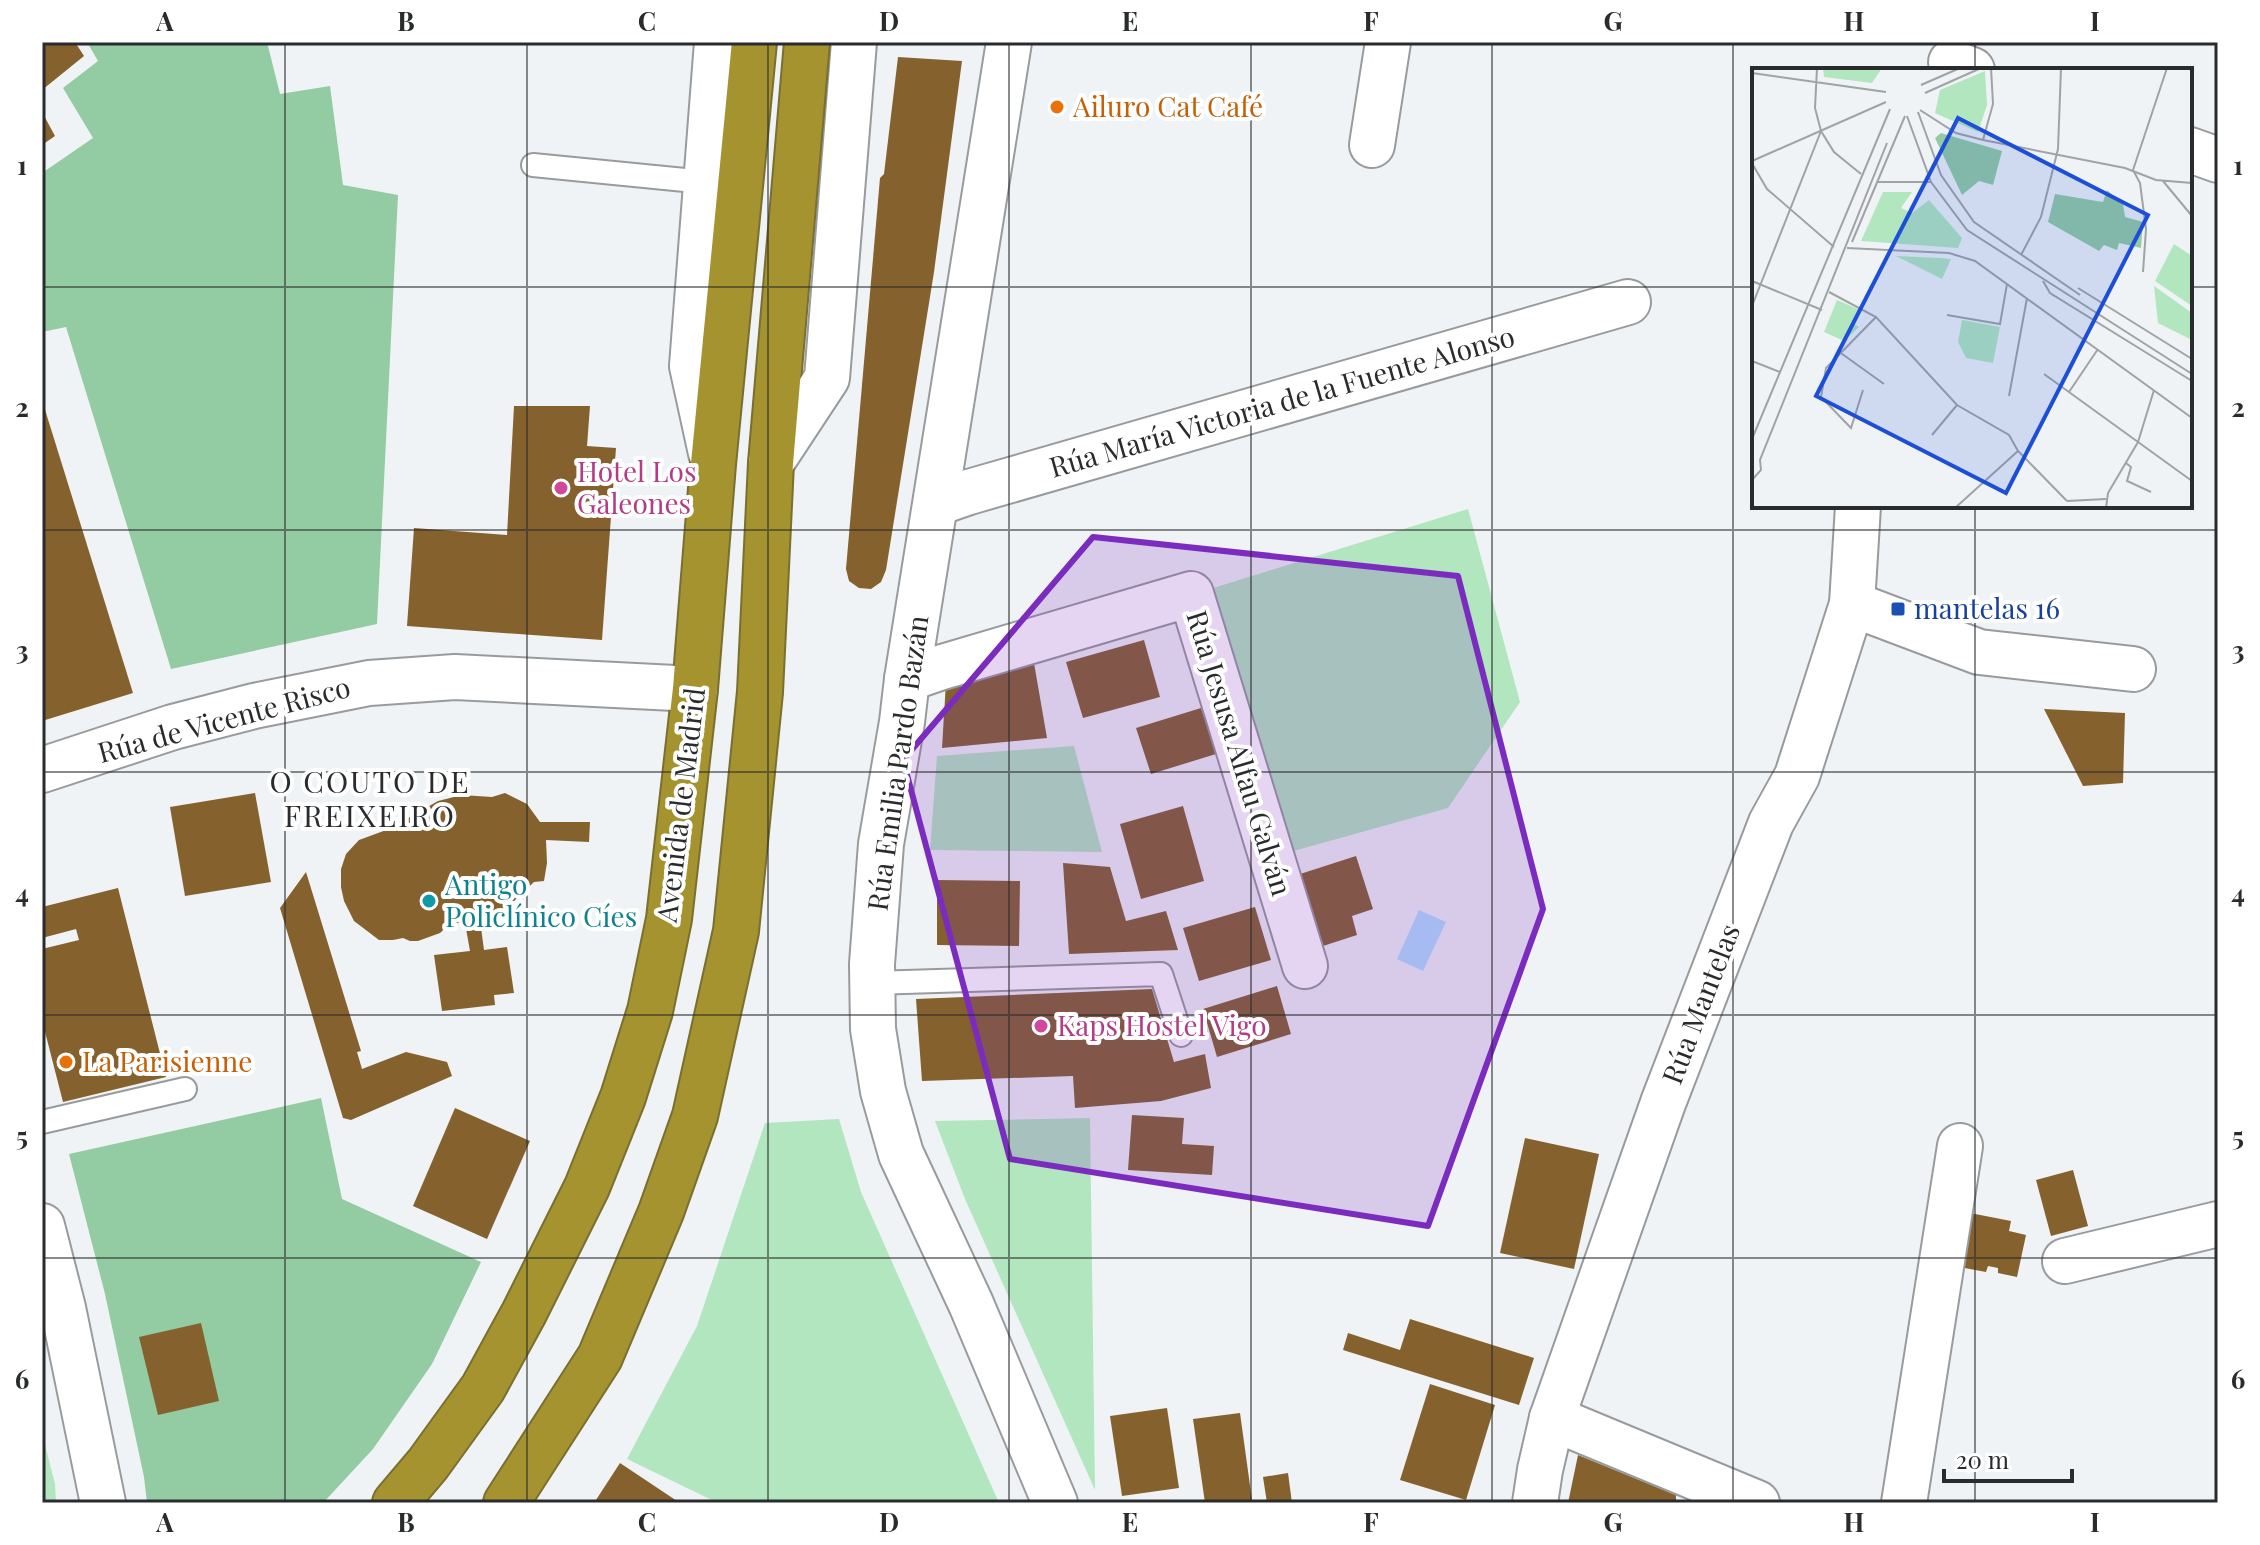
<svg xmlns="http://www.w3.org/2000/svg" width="2260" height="1545" font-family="'Playfair Display',serif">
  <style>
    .green { fill: #b1e6be }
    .forest { fill: #93cba2 }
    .water { fill: #afdffe }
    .building { fill: #85612e }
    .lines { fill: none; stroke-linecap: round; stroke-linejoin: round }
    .lane-casing { stroke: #989b9e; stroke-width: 26 }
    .street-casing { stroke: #989b9e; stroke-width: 48 }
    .secondary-casing { stroke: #989b9e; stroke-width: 48 }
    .highway-casing { stroke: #7a6f2f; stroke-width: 48 }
    .lane { stroke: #fff; stroke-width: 22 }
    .street { stroke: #fff; stroke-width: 44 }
    .secondary { stroke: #fff; stroke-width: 44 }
    .highway { stroke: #a59330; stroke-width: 44 }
    .marked { fill: #7b2cbf; fill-opacity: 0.2; stroke: #7b2cbf; stroke-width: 6; stroke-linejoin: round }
    .grid { fill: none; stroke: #292b2c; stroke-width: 2; stroke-opacity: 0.55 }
    .food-dot { fill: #e8710a; stroke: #fff; stroke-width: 3 }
    .hotel-dot { fill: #d1479c; stroke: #fff; stroke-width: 3 }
    .transit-dot { fill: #1a4fb4; stroke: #fff; stroke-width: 3 }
    .culture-dot { fill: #0f9aa8; stroke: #fff; stroke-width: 3 }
    .labels { text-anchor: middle; stroke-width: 8; stroke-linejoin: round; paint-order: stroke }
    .food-label { font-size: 28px; fill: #c56008; stroke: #fff; text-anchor: start }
    .street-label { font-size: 28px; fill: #292b2c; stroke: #fff }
    .hotel-label { font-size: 28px; fill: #b23c85; stroke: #fff; text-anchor: start }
    .transit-label { font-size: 28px; fill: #164399; stroke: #fff; text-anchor: start }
    .culture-label { font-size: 28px; fill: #0d838f; stroke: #fff; text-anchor: start }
    .neighbourhood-label { font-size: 30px; letter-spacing: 2px; fill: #292b2c; stroke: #fff }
    .inset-road { fill: none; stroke: #a0a3a5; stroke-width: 2 }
    .view { fill: #1d4ed8; fill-opacity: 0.15; stroke: #1d4ed8; stroke-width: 4 }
    .inset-edge { fill: none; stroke: #292b2c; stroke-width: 4 }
    .neatline { fill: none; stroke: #292b2c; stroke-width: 3 }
    .grid-label { font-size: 26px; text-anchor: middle; font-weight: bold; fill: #292b2c }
  </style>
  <rect width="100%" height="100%" fill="#eff3f6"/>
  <g class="green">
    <polygon points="1468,509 1520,702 1448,808 1290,852 1210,589"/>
    <polygon points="1074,746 1102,852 930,850 937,756"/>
    <polygon points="1090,1118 1095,1490 965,1199 935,1121"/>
    <polygon points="839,1119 861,1192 999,1503 718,1503 627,1459 697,1326 765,1123"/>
    <polygon points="42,1433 55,1484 56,1503 42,1503"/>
  </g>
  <g class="forest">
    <polygon points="87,42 267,42 280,94 330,86 343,185 398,195 377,624 171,669 66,327 42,332 42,173 93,138 63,88 98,61"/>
    <polygon points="321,1098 342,1199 481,1262 432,1364 373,1449 323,1503 147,1503 144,1477 105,1294 69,1154"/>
  </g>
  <polygon class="water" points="1419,910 1446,922 1423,971 1397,959"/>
  <g class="building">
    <polygon points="42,42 75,42 84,56 42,90"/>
    <polygon points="898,57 962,61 934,272 886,570 881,582 871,589 859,588 849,581 846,569 880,178 884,174"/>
    <polygon points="42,112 55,136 42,145"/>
    <polygon points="42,400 133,693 42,721"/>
    <polygon points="514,406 590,406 587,446 616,448 602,640 407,626 414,528 507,535"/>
    <polygon points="1144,640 1160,697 1083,718 1066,662"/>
    <polygon points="1034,663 1047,738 942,748 946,682"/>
    <polygon points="1201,708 1216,754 1151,774 1136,728"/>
    <polygon points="2044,709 2125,713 2123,783 2083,786"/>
    <polygon points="255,793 271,882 185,896 170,807"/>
    <polygon points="505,793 527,804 540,822 590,822 589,842 546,840 547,863 544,881 534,882 513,902 496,913 480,920 484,950 507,947 514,993 494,995 495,1005 442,1011 434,955 470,951 465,923 451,923 440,933 418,941 410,941 403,938 393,940 379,940 354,921 344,901 341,887 341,869 346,854 359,840 389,829 438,801 462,795 492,797"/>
    <polygon points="1183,806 1204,881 1141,899 1120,824"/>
    <polygon points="1356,856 1373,909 1352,916 1357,935 1320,947 1297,875"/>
    <polygon points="1063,863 1110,867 1126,921 1166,911 1178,950 1069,954"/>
    <polygon points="306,872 361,1051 357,1052 362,1069 406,1052 447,1062 452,1076 351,1120 343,1118 280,908"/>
    <polygon points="937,880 1020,881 1019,946 937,945"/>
    <polygon points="118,888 166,1077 63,1102 42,1020 42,949 79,940 76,929 42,938 42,907"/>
    <polygon points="1255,907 1271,960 1199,981 1183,928"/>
    <polygon points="1277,986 1291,1034 1217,1057 1203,1009"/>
    <polygon points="1152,989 1174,1062 1205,1054 1211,1088 1161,1101 1075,1108 1073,1076 922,1081 916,999"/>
    <polygon points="455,1108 530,1141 487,1239 413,1206"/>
    <polygon points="1132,1115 1184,1118 1182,1144 1214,1146 1212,1175 1128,1170"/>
    <polygon points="1525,1138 1599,1154 1574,1269 1500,1253"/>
    <polygon points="2073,1170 2088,1226 2051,1236 2036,1180"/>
    <polygon points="1965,1212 2011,1221 2009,1231 2026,1235 2017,1277 1998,1273 1998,1268 1988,1266 1986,1272 1954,1266"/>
    <polygon points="1410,1319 1534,1358 1519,1405 1343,1350 1348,1333 1400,1350"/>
    <polygon points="201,1323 219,1401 158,1415 139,1337"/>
    <polygon points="1430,1384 1495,1405 1466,1500 1400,1480"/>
    <polygon points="1167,1408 1179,1488 1122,1496 1110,1416"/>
    <polygon points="1240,1413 1252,1500 1230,1503 1205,1503 1193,1419"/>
    <polygon points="1578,1455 1676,1495 1676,1503 1568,1503"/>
    <polygon points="620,1463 680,1503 594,1503"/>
    <polygon points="1288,1473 1292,1503 1267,1503 1263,1477"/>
  </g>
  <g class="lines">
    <g class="lane-casing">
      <g id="lane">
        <polyline points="533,165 705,182"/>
        <polyline points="872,983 1161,974 1181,1035"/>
        <polyline points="42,1122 185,1089"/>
      </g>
    </g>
    <g class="street-casing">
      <g id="street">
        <polyline points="1951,62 1972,70"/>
        <polyline points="1372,145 1388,42"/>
        <polyline points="2190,150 2218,160"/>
        <polyline points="711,453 692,366 717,42"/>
        <polyline points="771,463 827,378 854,42"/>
        <polyline points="937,503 969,492 1628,302"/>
        <polyline points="1852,604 1979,652 2133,669"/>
        <polyline points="907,679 939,668 1191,594 1305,966"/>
        <polyline points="42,770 173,727 254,706 369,683 455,677 695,689"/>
        <polyline points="42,1226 63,1308 103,1503"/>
        <polyline points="2065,1261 2218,1224"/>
        <polyline points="1552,1418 1757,1503"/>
        <polyline points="1535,1503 1540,1470 1552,1418 1663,1103 1771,823 1797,776 1852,604 1858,506"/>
        <polyline points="1904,1503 1960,1146"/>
      </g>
    </g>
    <g class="secondary-casing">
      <polyline id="secondary" points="1009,42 907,679 902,722 881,844 872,964 873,1029 883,1091 901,1154 971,1304 1055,1503"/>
    </g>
    <g class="highway-casing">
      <g id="highway">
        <polyline points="395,1503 428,1464 483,1388 524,1313 587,1187 623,1097 650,1011 669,919 695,689 713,464 754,42"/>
        <polyline points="506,1503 600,1357 661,1212 695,1116 736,931 760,692 771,463 807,42"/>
      </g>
    </g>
    <use href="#lane" class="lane"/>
    <use href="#street" class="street"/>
    <use href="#secondary" class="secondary"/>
    <use href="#highway" class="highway"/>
  </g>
  <path class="marked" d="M1093,537L1458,576L1543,909L1428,1226L1010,1159L903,760Z"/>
  <path class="grid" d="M285,42V1503M527,42V1503M768,42V1503M1009,42V1503M1251,42V1503M1492,42V1503M1733,42V1503M1975,42V70M42,287H1754M2190,287H2218M1975,506V1503M42,530H2218M42,772H2218M42,1015H2218M42,1258H2218"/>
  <g class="food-dot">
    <circle cx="1057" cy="107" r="8"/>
    <circle cx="66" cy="1062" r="8"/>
  </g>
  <g class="hotel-dot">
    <circle cx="561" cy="488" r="8"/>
    <circle cx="1041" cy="1026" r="8"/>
  </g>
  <rect class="transit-dot" x="1890" y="601" width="16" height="16" rx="4"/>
  <circle class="culture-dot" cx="429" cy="901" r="8"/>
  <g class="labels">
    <g class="food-label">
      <text x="1073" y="117">Ailuro Cat Café</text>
      <text x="82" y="1072">La Parisienne</text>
    </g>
    <g class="street-label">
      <text transform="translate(1282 402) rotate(-16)" y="10">Rúa María Victoria de la Fuente Alonso</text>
      <text transform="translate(224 720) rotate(-15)" y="10">Rúa de Vicente Risco</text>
      <text transform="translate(1239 753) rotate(73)" y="10">Rúa Jesusa Alfau Galván</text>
      <text transform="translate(898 763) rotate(-82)" y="10">Rúa Emilia Pardo Bazán</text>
      <text transform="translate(681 805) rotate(-83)" y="10">Avenida de Madrid</text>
      <text transform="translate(1701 1004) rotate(-69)" y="10">Rúa Mantelas</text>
    </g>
    <g class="hotel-label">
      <text x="577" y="482">Hotel Los<tspan x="577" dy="32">Galeones</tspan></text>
      <text x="1057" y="1036">Kaps Hostel Vigo</text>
    </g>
    <g class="transit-label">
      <text x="1914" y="619">mantelas 16</text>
    </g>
    <g class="culture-label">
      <text x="445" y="895">Antigo<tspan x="445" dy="32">Policlínico Cíes</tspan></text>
    </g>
    <g class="neighbourhood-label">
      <text x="370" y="793">O COUTO DE<tspan x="370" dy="34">FREIXEIRO</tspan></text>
    </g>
  </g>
  <g transform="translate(1752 68)">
    <rect width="440" height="440" fill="#eff3f6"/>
    <path d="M71,0H130L120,15L72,9ZM233,3L235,37L226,64L183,45L188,22ZM131,124H160L149,140L160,145L177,132L210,170L206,180L109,173ZM422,176L440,188V238L403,213ZM144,188L188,190L199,191L190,211ZM402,218L440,245V272L406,255ZM85,232L108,242L102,256L107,259L92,273L72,264ZM210,252L248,259L241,295L214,290L206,274Z" fill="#b1e6be"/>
    <path d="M189,65L250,83L241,117L227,113L210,127L183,70ZM355,122L371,136L373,149L391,154L389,180L367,175L365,182L352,177L347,183L296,154L303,126L351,134Z" fill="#93cba2"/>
    <path class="inset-road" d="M65,0L63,40L69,63L82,84L109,106M0,5L134,24M169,17L208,0M173,25L229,0M168,42L204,65L231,72L373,100L404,112L440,115M166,44L189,107L222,154L328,227M155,48L179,114L215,162L440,306M231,72L241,36L239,0M0,93L134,34M1,97L15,121L82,179M381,102L415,0M381,102L388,115L394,161L391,204M411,113L440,148M126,114H179M100,174L153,48M95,180L197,185L223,193L440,350M269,187L289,149L306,81L309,0M0,213L70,242M291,213L298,225L440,313M326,220L440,291M77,224L124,249L205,337L257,367L266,383L315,433M0,238L69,63M195,247L248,256L255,216M86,283L132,316M0,293L28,304M292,306L440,413M111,322L99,360L69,329L74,300L124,249M317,324L346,281M257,328L275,230M180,367L205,337M0,371L138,41M374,395L379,399L375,413L399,424M0,412L9,402L8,392L135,75M315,433L354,431M203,440L266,383M354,440L356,425L386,374L402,322"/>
    <path class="view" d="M206,50L396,147L254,425L64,328Z"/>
    <rect width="440" height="440" class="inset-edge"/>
  </g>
  <rect width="2260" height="1545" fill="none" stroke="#ffffff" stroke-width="88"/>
  <path d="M1944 1469v12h128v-12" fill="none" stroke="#292b2c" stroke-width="4"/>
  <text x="1956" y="1469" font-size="24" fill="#292b2c" stroke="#ffffff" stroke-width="6" paint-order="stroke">20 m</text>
  <rect x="44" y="44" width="2172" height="1457" class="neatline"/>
  <g class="grid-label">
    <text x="165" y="31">A</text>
    <text x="406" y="31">B</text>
    <text x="647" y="31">C</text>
    <text x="889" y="31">D</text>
    <text x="1130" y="31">E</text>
    <text x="1371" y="31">F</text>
    <text x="1613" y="31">G</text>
    <text x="1854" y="31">H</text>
    <text x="2095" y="31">I</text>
    <text x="22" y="175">1</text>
    <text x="2238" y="175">1</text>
    <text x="22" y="417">2</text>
    <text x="2238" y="417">2</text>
    <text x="22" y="660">3</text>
    <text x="2238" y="660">3</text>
    <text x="22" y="903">4</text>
    <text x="2238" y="903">4</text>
    <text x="22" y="1146">5</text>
    <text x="2238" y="1146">5</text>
    <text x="22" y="1389">6</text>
    <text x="2238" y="1389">6</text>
    <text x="165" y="1532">A</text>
    <text x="406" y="1532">B</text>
    <text x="647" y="1532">C</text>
    <text x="889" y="1532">D</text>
    <text x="1130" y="1532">E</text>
    <text x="1371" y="1532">F</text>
    <text x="1613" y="1532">G</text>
    <text x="1854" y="1532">H</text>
    <text x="2095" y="1532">I</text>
  </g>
</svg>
